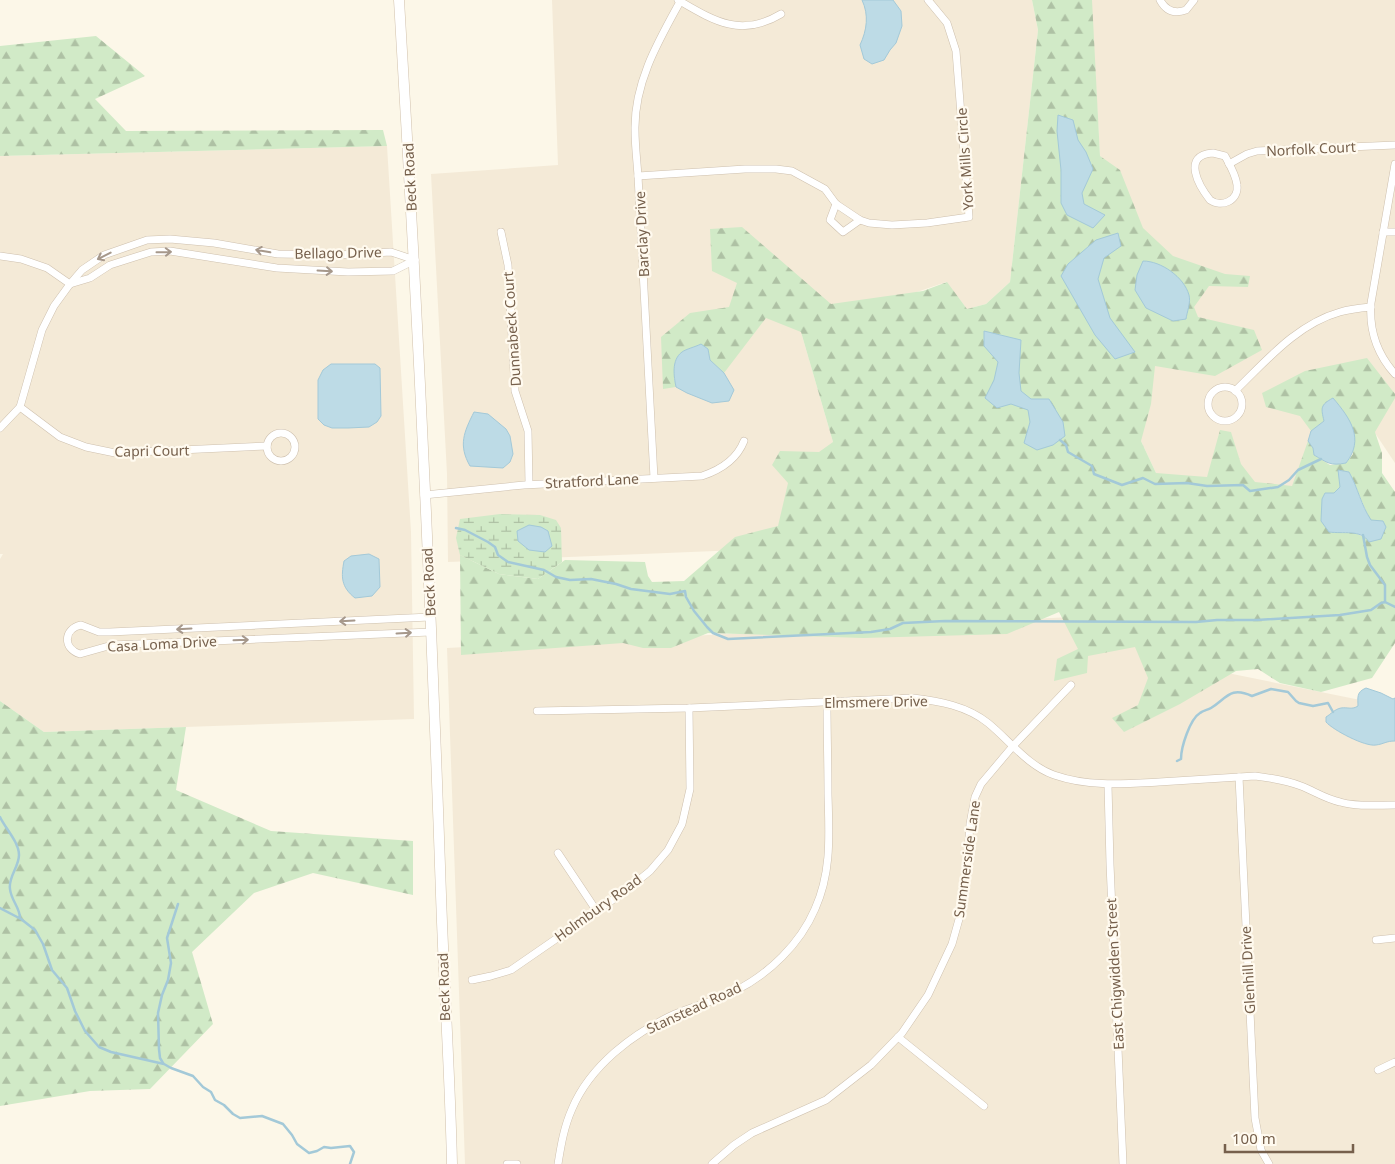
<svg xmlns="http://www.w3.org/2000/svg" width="1395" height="1164" font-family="'Noto Sans',sans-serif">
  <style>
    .residential { fill: #f4ead7 }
    .forest { fill: url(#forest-firs); fill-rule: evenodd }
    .wetland { fill: url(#wetland-marsh) }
    .water { fill: #bddbe6; stroke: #a3c9d8 }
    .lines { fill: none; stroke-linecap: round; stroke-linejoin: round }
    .stream { stroke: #a3c9d8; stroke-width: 2.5 }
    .street-casing { stroke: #cec0ae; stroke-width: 8 }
    .secondary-casing { stroke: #d1c1ac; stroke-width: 11 }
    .street { stroke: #fff; stroke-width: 7 }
    .secondary { stroke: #fff; stroke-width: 10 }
    .oneway { stroke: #a6988b }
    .labels { text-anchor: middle; stroke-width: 4.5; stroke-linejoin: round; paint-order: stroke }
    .street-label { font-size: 14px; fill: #76604c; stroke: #fffaef }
  </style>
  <defs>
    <pattern id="forest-firs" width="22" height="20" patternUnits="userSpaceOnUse" patternTransform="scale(1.25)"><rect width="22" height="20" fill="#d1eac7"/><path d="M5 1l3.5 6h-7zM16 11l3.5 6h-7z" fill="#aec1a4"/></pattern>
    <pattern id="wetland-marsh" width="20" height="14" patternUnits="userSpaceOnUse" patternTransform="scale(1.25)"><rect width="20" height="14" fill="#d1eac7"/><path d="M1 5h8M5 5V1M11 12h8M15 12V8" fill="none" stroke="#aec1a4"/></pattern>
  </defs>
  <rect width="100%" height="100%" fill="#fcf7e8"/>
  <g class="residential">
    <polygon points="552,0 1032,0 1038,30 1010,282 986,304 967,309 946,282 801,332 833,442 789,548 448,562 447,474 431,174 558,165"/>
    <polygon points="1091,0 1395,0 1395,463 1375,433 1292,486 1232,563 1156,473 1141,441 1137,243 1100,156"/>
    <polygon points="387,146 411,532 414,719 44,732 0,701 0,559 3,554 0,554 0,156"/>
    <polygon points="1171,612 1173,662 1395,707 1395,1164 465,1164 447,648"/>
  </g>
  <g class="forest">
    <path d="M1032,0H1092L1100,156L1120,170L1143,228L1173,256L1225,274L1250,276L1248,287L1209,286L1194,307L1198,317L1254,330L1262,350L1215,376L1155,366L1151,404L1141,441L1156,473L1207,477L1220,430L1231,432L1241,464L1255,482L1292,486L1308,441L1313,448L1314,455L1330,465L1346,463L1353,454L1344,412L1333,398C1321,404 1322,409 1324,421L1311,431L1300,416L1266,407L1262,393L1305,371L1367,358L1395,394V398L1375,432L1382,453V473L1395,492V643L1372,678L1321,692L1280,683L1258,669L1236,671L1180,704L1124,732L1112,718L1138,705L1148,678L1135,647L1088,656L1087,673L1054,681L1057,659L1078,649L1059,612L1007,634L863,638L708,633L671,648H643L623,643L461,655L460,555L499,574L538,579L565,560L645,562L648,576L652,582L684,581L735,537L778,526L788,483L772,465L780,451L819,452L833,442L801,332L766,318L724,373L710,360L708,349L701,345L681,353L674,377L676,387L663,389L661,337L690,313L729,307L737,283L712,271L710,229L742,227L831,304L923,291L947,282L967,309L986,304L1010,282L1038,30ZM1339,470L1349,472C1358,488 1362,505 1371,521H1382L1366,538L1355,533H1342L1321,521L1325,493H1334L1340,487Z"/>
    <polygon points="96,36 145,76 95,99 126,131 383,130 387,146 0,156 0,46"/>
    <polygon points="0,701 44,732 186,727 176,790 271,831 413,841 413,895 313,873 254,893 192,952 213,1024 150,1089 90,1091 0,1106"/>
  </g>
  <polygon class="wetland" points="500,514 540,515 556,520 561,528 562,562 538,579 499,574 460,555 456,538 460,519"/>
  <g class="water">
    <path d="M862,0H893L901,11L902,26L896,43L890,50L884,60L872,64L864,59L860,45C867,30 869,15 862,0Z"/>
    <polygon points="1058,115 1073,120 1078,140 1086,152 1093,169 1082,193 1084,204 1105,215 1093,228 1067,215 1061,203 1061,170 1057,131"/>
    <polygon points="1118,233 1121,246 1104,258 1098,279 1110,318 1135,352 1115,359 1095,335 1061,276 1068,264 1096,240"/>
    <path d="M1143,261C1161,261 1184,277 1189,295C1191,302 1187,312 1186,319L1173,321L1146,308L1135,290L1137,275Z"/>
    <polygon points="984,331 1021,340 1019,373 1021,391 1031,399 1049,399 1063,422 1065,436 1053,445 1037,450 1024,443 1030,422 1028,410 1011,404 997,408 985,398 994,380 998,362 984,346"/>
    <path d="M701,344L708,349L710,360L724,373L734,390L729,401L712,403L687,393L676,387C674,377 671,360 682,352C686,349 695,347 701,344Z"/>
    <polygon points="331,364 375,364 380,368 381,416 377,422 369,427 348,428 332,428 324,425 318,419 318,380 323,370"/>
    <path d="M1333,398C1350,418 1365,439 1346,463C1330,466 1328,463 1314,455L1313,448L1308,441L1311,431L1324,421C1321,408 1320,405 1333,398Z"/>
    <path d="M474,412L488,414L506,429L510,436L513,454L510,462L503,468L470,466C458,445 464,432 474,412Z"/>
    <path d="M1338,470L1349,472C1358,488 1361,505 1371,520L1383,521L1386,527L1381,539L1369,542C1361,529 1343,534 1329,532L1321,521L1322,499L1325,493H1334L1340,487Z"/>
    <polygon points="529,525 541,527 548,531 552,546 545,552 529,550 518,541 517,531"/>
    <path d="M369,554L379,559L380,587L372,596L355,598C341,587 341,577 344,561L351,556Z"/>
    <path d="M1366,688L1381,693L1393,699L1395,698V741C1386,741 1384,744 1376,745C1365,747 1333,730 1326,722V717C1331,714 1335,709 1341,708C1348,707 1352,710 1358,706C1358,698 1356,692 1366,688Z"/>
  </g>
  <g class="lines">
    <g class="stream">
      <polyline points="1060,440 1066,445 1068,452 1092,466 1094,474 1122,485 1143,478 1155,484 1187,483 1207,486 1243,485 1250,491 1278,487 1289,480 1298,470 1321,459"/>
      <polyline points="456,528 465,530 488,542 495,547 498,555 508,562 544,570 556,577 570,580 591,579 616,584 631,589 670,594 685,591 686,597 694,611 707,627 713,633 728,639 871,632 890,629 903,623 945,621 1196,622 1217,620 1257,620 1340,615 1371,610 1381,603 1385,602 1395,607"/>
      <polyline points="1363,535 1367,557 1370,565 1385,585 1385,602"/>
      <path d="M1177,761L1181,759C1181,747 1190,719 1200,713C1203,710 1208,710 1211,708C1227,698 1230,686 1252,696L1271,689L1288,692L1296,701L1299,703L1313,706L1328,703L1333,712"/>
      <path d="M0,817C5,828 19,842 19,855C19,867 8,877 10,889C11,900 20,908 20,918"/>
      <polyline points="0,908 21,919 35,930 43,944 52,970 67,988 75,1011 85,1031 99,1047 111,1052 164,1064 171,1068 193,1076 203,1087 211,1092 215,1100 224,1105 233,1114 240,1118 262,1116 283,1124 292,1135 297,1144 309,1153 317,1151 324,1147 331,1148 350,1146 354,1152 350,1164"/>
      <polyline points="163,1063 160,1058 159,1049 158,1013 162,995 168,980 171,963 167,938 178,904"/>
    </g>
    <g class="street-casing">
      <g id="street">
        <path d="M678,0C714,21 741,38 781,14"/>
        <path d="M1160,0C1166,11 1175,14 1186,10L1194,0"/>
        <path d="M1213,153L1225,156C1230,165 1236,175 1237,185C1239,201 1221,208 1210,200C1199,186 1181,155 1213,153Z"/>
        <polyline points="1229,164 1247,154 1257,151 1395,145"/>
        <path d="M1395,164L1371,303C1369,329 1377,354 1395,374"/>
        <polyline points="638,176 745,169 776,169 792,171 825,189 836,204 860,220 869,223 892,225 927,223 969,217 956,51 947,23 928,0"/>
        <polyline points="836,204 830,220 843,232 860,220"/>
        <polyline points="501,232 508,265 515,391 528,431 529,484"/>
        <polyline points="1383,232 1395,232"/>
        <polyline points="0,256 21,259 47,268 70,284"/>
        <polyline points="70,284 90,278 110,265 151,252 170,251 277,268 348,272 393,271 415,260"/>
        <circle cx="1225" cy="404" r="17"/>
        <path d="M1235,391C1266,361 1297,324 1340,312C1350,309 1360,308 1371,307"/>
        <polyline points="20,407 60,437 86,447 115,453 267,446"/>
        <polyline points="0,428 20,407 42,330 54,306 70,284 82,270 104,255 147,240 170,239 214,243 278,254 338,255 391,252 415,260"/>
        <circle cx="281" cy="447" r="14"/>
        <path d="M654,478L638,176C637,161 635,145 635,130C634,82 659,40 681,0"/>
        <path d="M424,495L524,485L702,476C720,470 737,459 744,441"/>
        <path d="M430,617L110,632H99L81,625C63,629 63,649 80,654L112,645L431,632"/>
        <path d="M537,711L689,708L913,698C939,701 967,706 988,723C1009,740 1028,766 1054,775C1089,787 1123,784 1159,782C1191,780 1223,778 1255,776C1271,778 1286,780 1301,786C1314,791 1326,799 1340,802C1358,807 1377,805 1395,805"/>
        <polyline points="1239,777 1255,1118 1261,1150 1269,1164"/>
        <polyline points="1108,785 1110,864 1123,1164"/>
        <polyline points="558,853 596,910"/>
        <polyline points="1376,940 1395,938"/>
        <polyline points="472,980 491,976 511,970 624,892 650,871 668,850 682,824 690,789 689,708"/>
        <polyline points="898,1037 984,1106"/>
        <polyline points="1378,1070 1395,1062"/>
        <polyline points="507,1164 517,1164"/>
        <path d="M558,1164C561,1145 564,1127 572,1109C590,1066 633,1033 675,1014C694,1006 716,1001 735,991C769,974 800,944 815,909C832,871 829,834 828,794C828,764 827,733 827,703"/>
        <polyline points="712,1164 734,1145 752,1133 826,1100 871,1065 902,1033 928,995 952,944 963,905 966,880 970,824 975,797 981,784 1013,746 1071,685"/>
      </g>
    </g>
    <g class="secondary-casing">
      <path id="secondary" d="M399,0C417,298 431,596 441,895C444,985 450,1074 452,1164"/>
    </g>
    <use href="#street" class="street"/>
    <use href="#secondary" class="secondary"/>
  </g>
  <defs><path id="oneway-shaft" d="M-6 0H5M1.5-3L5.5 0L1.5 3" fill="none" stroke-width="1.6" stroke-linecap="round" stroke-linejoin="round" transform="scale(1.25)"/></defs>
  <g class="oneway">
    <use href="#oneway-shaft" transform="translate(263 251) rotate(-170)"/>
    <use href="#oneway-shaft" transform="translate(164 252) rotate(-1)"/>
    <use href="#oneway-shaft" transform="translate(104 256) rotate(153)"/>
    <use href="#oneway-shaft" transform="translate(325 271) rotate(3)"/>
    <use href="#oneway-shaft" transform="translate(347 621) rotate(177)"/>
    <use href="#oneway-shaft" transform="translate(184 629) rotate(177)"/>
    <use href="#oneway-shaft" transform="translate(404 633) rotate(-3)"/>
    <use href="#oneway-shaft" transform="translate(241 640) rotate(-2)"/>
  </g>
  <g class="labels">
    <g class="street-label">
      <text transform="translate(1311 149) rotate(-3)" y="5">Norfolk Court</text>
      <text transform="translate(965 159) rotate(-94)" y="5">York Mills Circle</text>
      <text transform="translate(410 177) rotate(-93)" y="5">Beck Road</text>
      <text transform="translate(642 234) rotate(-93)" y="5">Barclay Drive</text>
      <text transform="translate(338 253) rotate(-1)" y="5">Bellago Drive</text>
      <text transform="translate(512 329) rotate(-94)" y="5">Dunnabeck Court</text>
      <text transform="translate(152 451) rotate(-1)" y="5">Capri Court</text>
      <text transform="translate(592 481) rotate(-3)" y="5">Stratford Lane</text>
      <text transform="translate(429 582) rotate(-93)" y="5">Beck Road</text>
      <text transform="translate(162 644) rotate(-3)" y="5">Casa Loma Drive</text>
      <text transform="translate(876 702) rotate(-1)" y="5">Elmsmere Drive</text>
      <text transform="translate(967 859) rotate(-82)" y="5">Summerside Lane</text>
      <text transform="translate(598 908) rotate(-36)" y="5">Holmbury Road</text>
      <text transform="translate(1248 970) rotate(-93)" y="5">Glenhill Drive</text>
      <text transform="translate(1115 974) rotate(-93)" y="5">East Chigwidden Street</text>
      <text transform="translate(444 987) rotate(-92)" y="5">Beck Road</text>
      <text transform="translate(694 1008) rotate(-25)" y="5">Stanstead Road</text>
    </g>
  </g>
  <path d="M1225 1144v8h128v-8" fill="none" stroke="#76604c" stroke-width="2.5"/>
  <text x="1232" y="1144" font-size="15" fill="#76604c" stroke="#fffaef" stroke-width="4" paint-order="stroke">100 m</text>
</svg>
